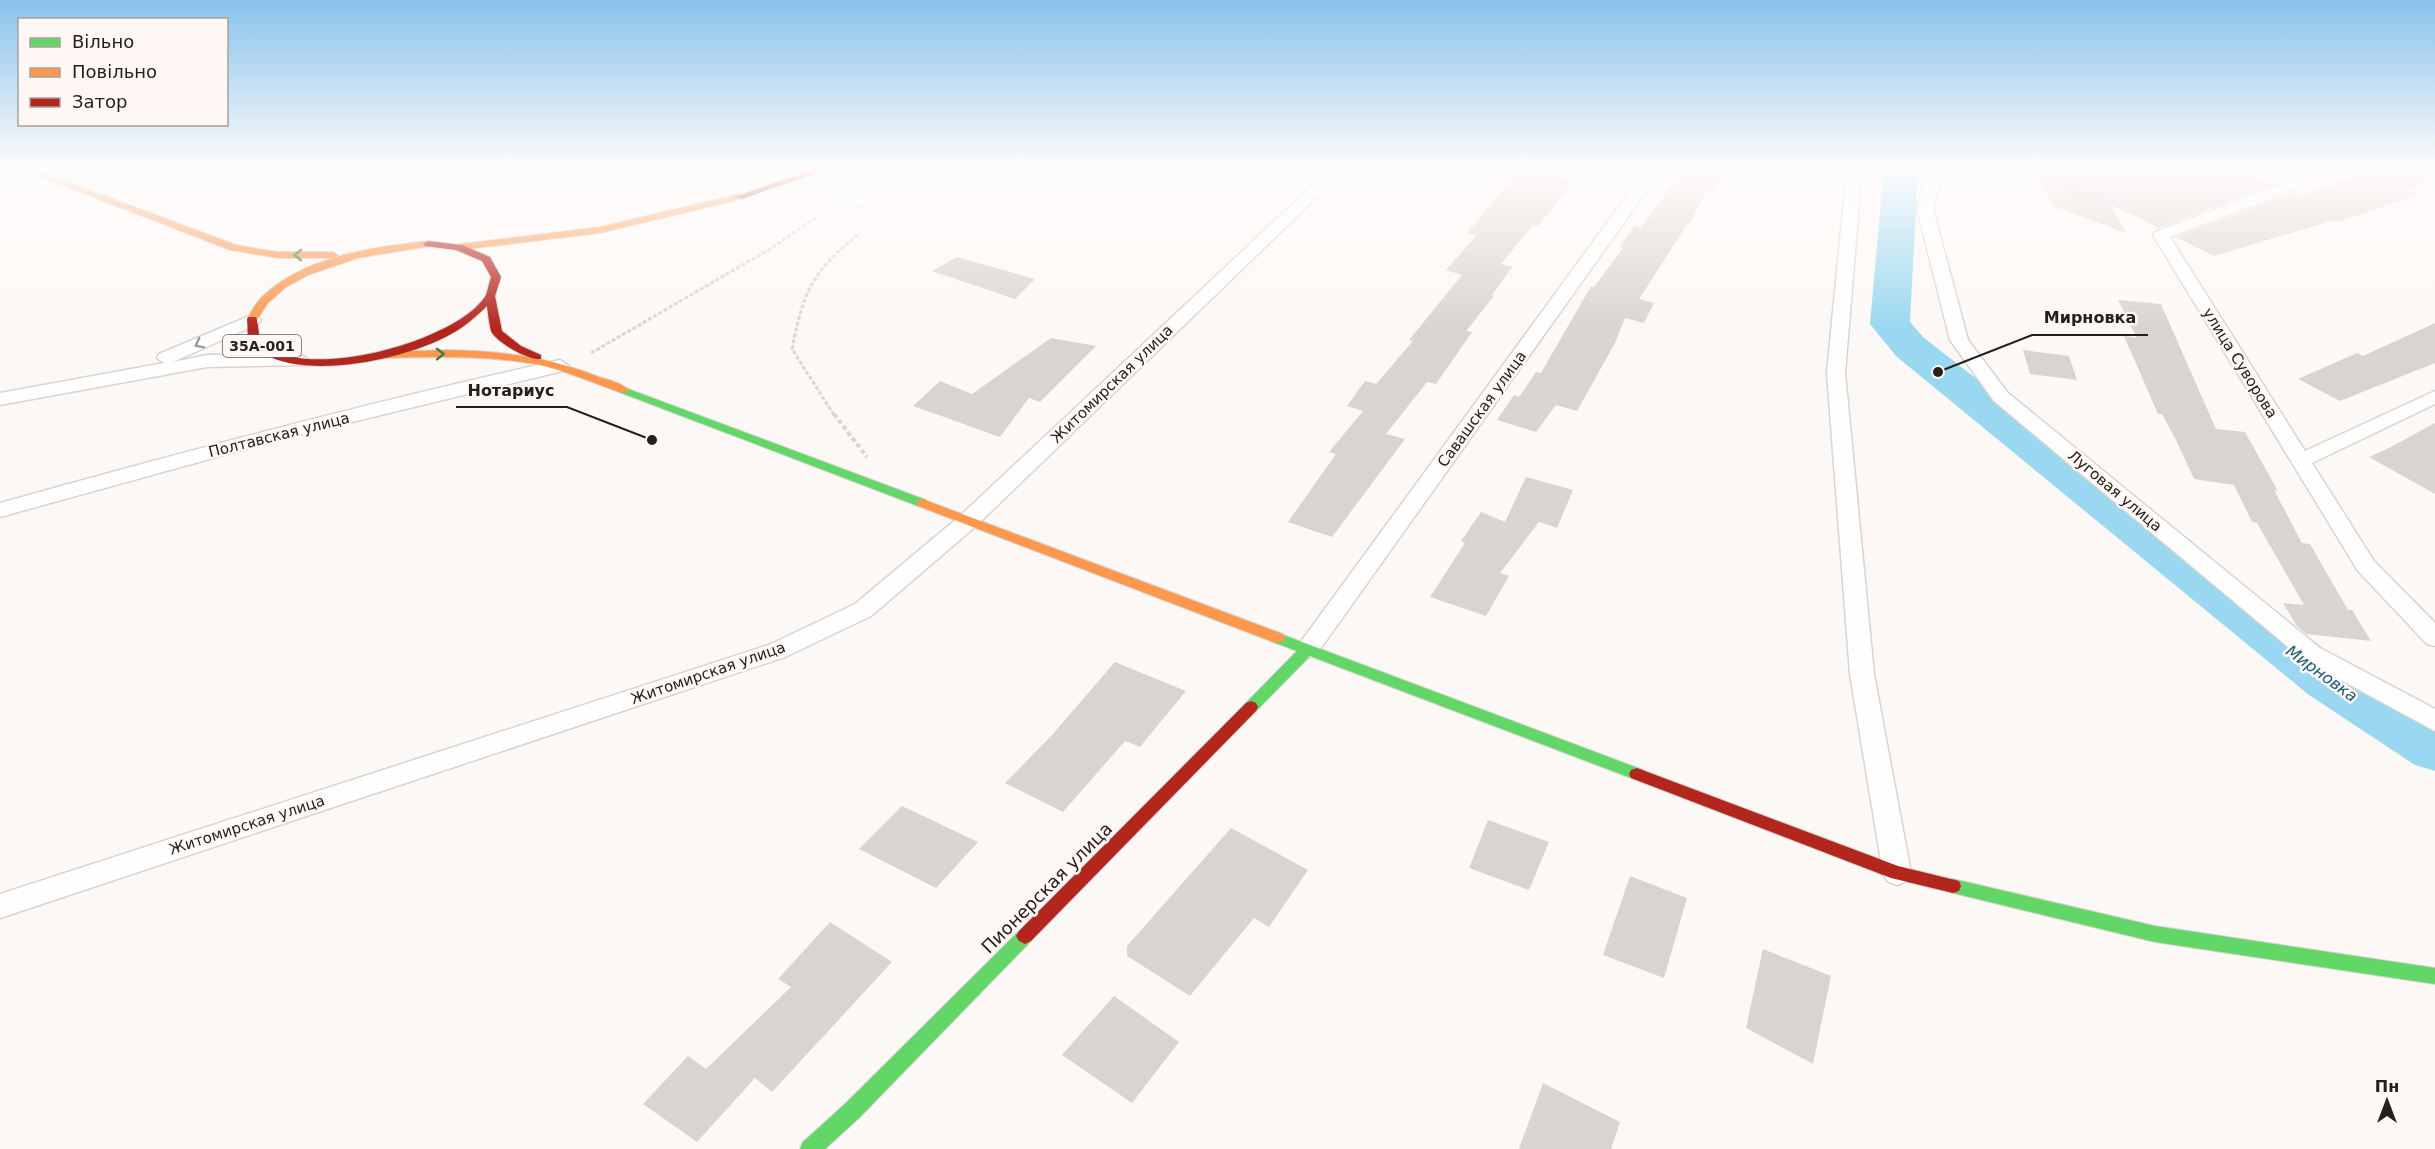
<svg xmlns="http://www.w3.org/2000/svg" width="2435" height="1149" font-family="'DejaVu Sans',sans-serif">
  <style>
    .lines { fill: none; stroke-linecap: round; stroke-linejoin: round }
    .river { fill: #9ad7f0; fill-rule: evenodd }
    .building { fill: #dad4d1 }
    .lane-casing { stroke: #d9d4d0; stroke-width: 10 }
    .street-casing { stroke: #d9d4d0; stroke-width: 3 }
    .fast-casing { stroke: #d9d4d0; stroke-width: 2 }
    .slow-casing { stroke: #d9d4d0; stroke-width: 2 }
    .jam-casing { stroke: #d9d4d0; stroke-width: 2 }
    .path-far1 { stroke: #d7d5d5; stroke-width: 3; stroke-dasharray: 4 2; stroke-linecap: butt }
    .path { stroke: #d7d5d5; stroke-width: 4; stroke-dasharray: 4.5 3; stroke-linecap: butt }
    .lane { stroke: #fffefe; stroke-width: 9 }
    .street { fill: #fffefe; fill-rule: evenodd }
    .fast { fill: #63d668; fill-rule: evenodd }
    .slow { fill: #ff974d; fill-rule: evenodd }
    .jam { fill: #b3261e; fill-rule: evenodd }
    .oneway { stroke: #447b42 }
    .oneway2 { stroke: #9d9a98 }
    .labels { text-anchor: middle; stroke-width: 5; stroke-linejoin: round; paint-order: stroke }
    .shield { fill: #fff7f3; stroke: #67605c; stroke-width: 1.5 }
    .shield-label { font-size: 14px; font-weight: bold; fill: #26201c }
    .street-label { font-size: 15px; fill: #26201c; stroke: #fff7f3 }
    .water-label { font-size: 16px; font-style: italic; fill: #145b74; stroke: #fff7f3 }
    .near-street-label { font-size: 18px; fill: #26201c; stroke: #fff7f3 }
    .leader { fill: none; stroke: #26201c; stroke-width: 2 }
    .callout-dot { fill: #26201c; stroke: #fff7f3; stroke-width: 2 }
    .callout-label { font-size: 16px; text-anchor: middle; font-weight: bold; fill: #26201c; stroke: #fff7f3; stroke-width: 5; stroke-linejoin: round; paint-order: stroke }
  </style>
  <rect width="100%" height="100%" fill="#fcf8f6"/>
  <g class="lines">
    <polygon class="river" points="1884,168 1918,168 1910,322 1924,338 2347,667 2435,721 2435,771 2415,765 2309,695 1896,356 1870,324"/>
  </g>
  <g class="building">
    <polygon points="1521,168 1575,180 1538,226 1533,225 1501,264 1512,267 1492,295 1494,296 1466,331 1472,332 1436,384 1427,382 1386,434 1405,439 1332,537 1288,522 1336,454 1329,452 1363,411 1347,406 1365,381 1376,384 1413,341 1409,340 1462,275 1446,270 1477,235 1467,233"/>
    <polygon points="1684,168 1703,168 1724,173 1711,193 1706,192 1690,223 1688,223 1639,299 1654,303 1644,323 1625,318 1615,343 1577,411 1556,405 1536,432 1497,420 1514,395 1519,397 1536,372 1541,373 1591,286 1594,287 1623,248 1620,247 1634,226 1641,228"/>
    <polygon points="2035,168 2228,168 2272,185 2159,228 2110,204 2126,233 2053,206"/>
    <polygon points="2380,168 2435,168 2435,179 2408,190 2418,194 2339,222 2334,220 2214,256 2176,237 2292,193 2300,196"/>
    <polygon points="957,257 1035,279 1015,299 932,271"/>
    <polygon points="2118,300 2161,304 2216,429 2245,432 2278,491 2274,490 2302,543 2310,544 2348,610 2352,610 2371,641 2306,634 2297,626 2283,603 2304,605 2257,523 2252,522 2234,485 2194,479 2177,442 2162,414 2158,414 2124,336 2137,338"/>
    <polygon points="2435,323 2435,363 2340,401 2298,379 2357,353 2363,356"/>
    <polygon points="1051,338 1096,346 1040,402 1029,398 1000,437 913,406 940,381 972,394"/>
    <polygon points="2023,350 2069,356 2077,380 2030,374"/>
    <polygon points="2435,423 2435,494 2369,457 2389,448"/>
    <polygon points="1526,477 1573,490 1557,528 1539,522 1500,573 1509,576 1486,616 1430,597 1465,543 1461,541 1481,512 1505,522"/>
    <polygon points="1115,662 1186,691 1140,747 1125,741 1063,812 1005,783 1052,735"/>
    <polygon points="902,806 978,842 936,888 859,849"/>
    <polygon points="1488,820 1549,842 1529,890 1469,868"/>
    <polygon points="1231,828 1308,870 1269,927 1254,918 1190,996 1127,956 1127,946"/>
    <polygon points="1630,876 1687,898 1664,978 1603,955"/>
    <polygon points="830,922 892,962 772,1092 755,1078 697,1142 643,1104 688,1056 706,1069 791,987 778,979"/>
    <polygon points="1763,949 1831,976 1813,1064 1746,1028"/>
    <polygon points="1114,996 1179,1042 1132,1103 1062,1055"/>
    <polygon points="1543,1083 1620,1122 1611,1149 1519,1149"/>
  </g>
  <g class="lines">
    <g class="lane-casing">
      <polyline id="lane" points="760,192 868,202 875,198"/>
    </g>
    <g class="street-casing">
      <g id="street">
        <polygon points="1331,168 1347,168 976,526 871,616 785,657 0,918 0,894 769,645 855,604 960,516"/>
        <polygon points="1647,168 1663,168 1316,655 1308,658 1300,655 1296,649 1300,643"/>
        <polygon points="1847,168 1862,168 1845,373 1874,674 1911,873 1907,881 1897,885 1887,881 1883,873 1850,674 1827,373"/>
        <polygon points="1928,168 1943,168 1933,209 1968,340 2008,393 2320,648 2435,709 2435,731 2304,660 1994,401 1950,340 1917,209"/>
        <polygon points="2325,168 2346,168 2343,171 2170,237 2305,451 2435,391 2435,404 2312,463 2374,561 2435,623 2435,646 2427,644 2358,571 2153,235 2155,232"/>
        <polygon points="252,315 258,316 261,320 258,324 173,362 207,355 298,355 305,357 307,361 305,365 207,367 0,405 0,393 164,363 157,358 159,354"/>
        <path d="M560,360L569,366L567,370L286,438L0,517V503C186,451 372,402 560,360Z"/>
      </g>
    </g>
    <g class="fast-casing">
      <g id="fast">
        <polygon points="623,387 926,500 928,503 922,507 918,506 619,392 619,388"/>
        <polygon points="1278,633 1643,770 1645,774 1643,778 1637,780 1631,778 1310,656 1256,711 1246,711 1244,707 1246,703 1297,651 1273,642 1271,638 1273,634"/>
        <polygon points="1953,879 2155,926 2435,968 2435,984 2155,942 1953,893 1947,891 1945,886 1947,881"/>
        <polygon points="1025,928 1031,931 1034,936 1031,941 859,1118 825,1149 800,1149 803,1142 845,1104 1019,931"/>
      </g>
    </g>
    <g class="slow-casing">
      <g id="slow">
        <polygon points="18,168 31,168 236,245 278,252 333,252 338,255 333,258 278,258 230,250"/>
        <polygon points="739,194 744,197 742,199 600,233 460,250 455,247 460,244 600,227"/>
        <path d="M428,241L433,244L431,246L358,258L308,275L286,287L268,303L256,321H248L247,319C252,311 256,302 263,296C306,256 372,247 428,241Z"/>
        <path d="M448,350C501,351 550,357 599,377C609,380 622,383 629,390L627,392H619C591,382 564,370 535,364C485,355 433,357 382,358L376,355L382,352Z"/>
        <polygon points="922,499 1283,634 1285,638 1283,642 1273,642 918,506 916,503"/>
      </g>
    </g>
    <g class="jam-casing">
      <g id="jam">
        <polygon points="818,168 831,168 742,199 734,197"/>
        <path d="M428,241L462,245L490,257L501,277L495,296L502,331L521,346L541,355V359C529,361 496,342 491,331C489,323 488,314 487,306C476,317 464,327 451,334C407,359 310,380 264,354C257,351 252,344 248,338L247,319L248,317H256C260,328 256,336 266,345C307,382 459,341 486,295C488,289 489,283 491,277L482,261L456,250L425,246L423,244Z"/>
        <polygon points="1251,701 1256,703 1258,707 1256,711 1031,941 1025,944 1019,941 1016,936 1019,931 1246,703"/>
        <polygon points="1637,768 1898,866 1959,881 1961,886 1959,891 1953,893 1891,878 1631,778 1629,774 1631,770"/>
      </g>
    </g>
    <g class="path-far1">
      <polyline points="2008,168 2152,219"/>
      <polyline points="591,353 770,249 818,216"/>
      <path d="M834,415L792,349C804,289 812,272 860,233"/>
    </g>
    <polyline class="path" points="834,414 867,457"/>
    <use href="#lane" class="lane"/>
    <use href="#street" class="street"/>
    <use href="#fast" class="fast"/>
    <use href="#slow" class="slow"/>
    <use href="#jam" class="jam"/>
  </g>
  <defs><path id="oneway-chevron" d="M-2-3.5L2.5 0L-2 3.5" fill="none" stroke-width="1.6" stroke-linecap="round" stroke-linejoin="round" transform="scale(1.5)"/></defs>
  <g class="oneway">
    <use href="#oneway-chevron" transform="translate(298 255) rotate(-179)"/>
    <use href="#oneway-chevron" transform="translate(440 354) rotate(-1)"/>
  </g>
  <use class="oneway2" href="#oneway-chevron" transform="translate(199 344) rotate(153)"/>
  <linearGradient id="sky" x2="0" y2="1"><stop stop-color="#89c2eb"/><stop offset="0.51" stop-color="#fefcfb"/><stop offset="1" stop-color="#fefcfb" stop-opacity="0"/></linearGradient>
  <rect width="2435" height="329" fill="url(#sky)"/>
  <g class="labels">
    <rect class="shield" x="223" y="335" width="78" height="22" rx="4.5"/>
    <g class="shield-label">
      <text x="262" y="351">35А-001</text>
    </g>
    <g class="street-label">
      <text transform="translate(2240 363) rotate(58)" y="5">улица Суворова</text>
      <text transform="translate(1112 384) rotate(-44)" y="5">Житомирская улица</text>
      <text transform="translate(1482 409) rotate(-54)" y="5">Савашская улица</text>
      <text transform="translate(279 435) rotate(-14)" y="5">Полтавская улица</text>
      <text transform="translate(2115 491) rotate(40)" y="5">Луговая улица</text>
      <text transform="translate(708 673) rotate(-19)" y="5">Житомирская улица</text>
      <text transform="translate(247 825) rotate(-18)" y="5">Житомирская улица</text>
    </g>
    <g class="water-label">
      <text transform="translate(2322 673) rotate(36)" y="6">Мирновка</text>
    </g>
    <g class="near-street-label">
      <text transform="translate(1047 888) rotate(-45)" y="6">Пионерская улица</text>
    </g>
  </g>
  <path class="leader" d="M1938 372L2032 335H2148M652 440L567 407H456"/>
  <g class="callout-dot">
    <circle cx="1938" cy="372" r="6"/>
    <circle cx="652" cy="440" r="6"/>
  </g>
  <g class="callout-label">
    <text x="2090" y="323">Мирновка</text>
    <text x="511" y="396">Нотариус</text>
  </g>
  <rect x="18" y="18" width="210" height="108" fill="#fff7f3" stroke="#a8a19d" stroke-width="1.5"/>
  <rect x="30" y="38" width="30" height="9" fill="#63d668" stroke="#a8a19d" stroke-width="1.5"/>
  <text x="72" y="48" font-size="18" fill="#26201c">Вільно</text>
  <rect x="30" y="68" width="30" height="9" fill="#ff974d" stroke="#a8a19d" stroke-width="1.5"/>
  <text x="72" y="78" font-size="18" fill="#26201c">Повільно</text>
  <rect x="30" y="98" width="30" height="9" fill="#b3261e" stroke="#a8a19d" stroke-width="1.5"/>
  <text x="72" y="108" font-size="18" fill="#26201c">Затор</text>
  <g transform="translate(2387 1101)" stroke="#fff7f3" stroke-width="4.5" paint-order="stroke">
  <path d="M0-4.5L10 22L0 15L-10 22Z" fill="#26201c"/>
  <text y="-9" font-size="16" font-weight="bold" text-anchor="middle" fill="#26201c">Пн</text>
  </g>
</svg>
